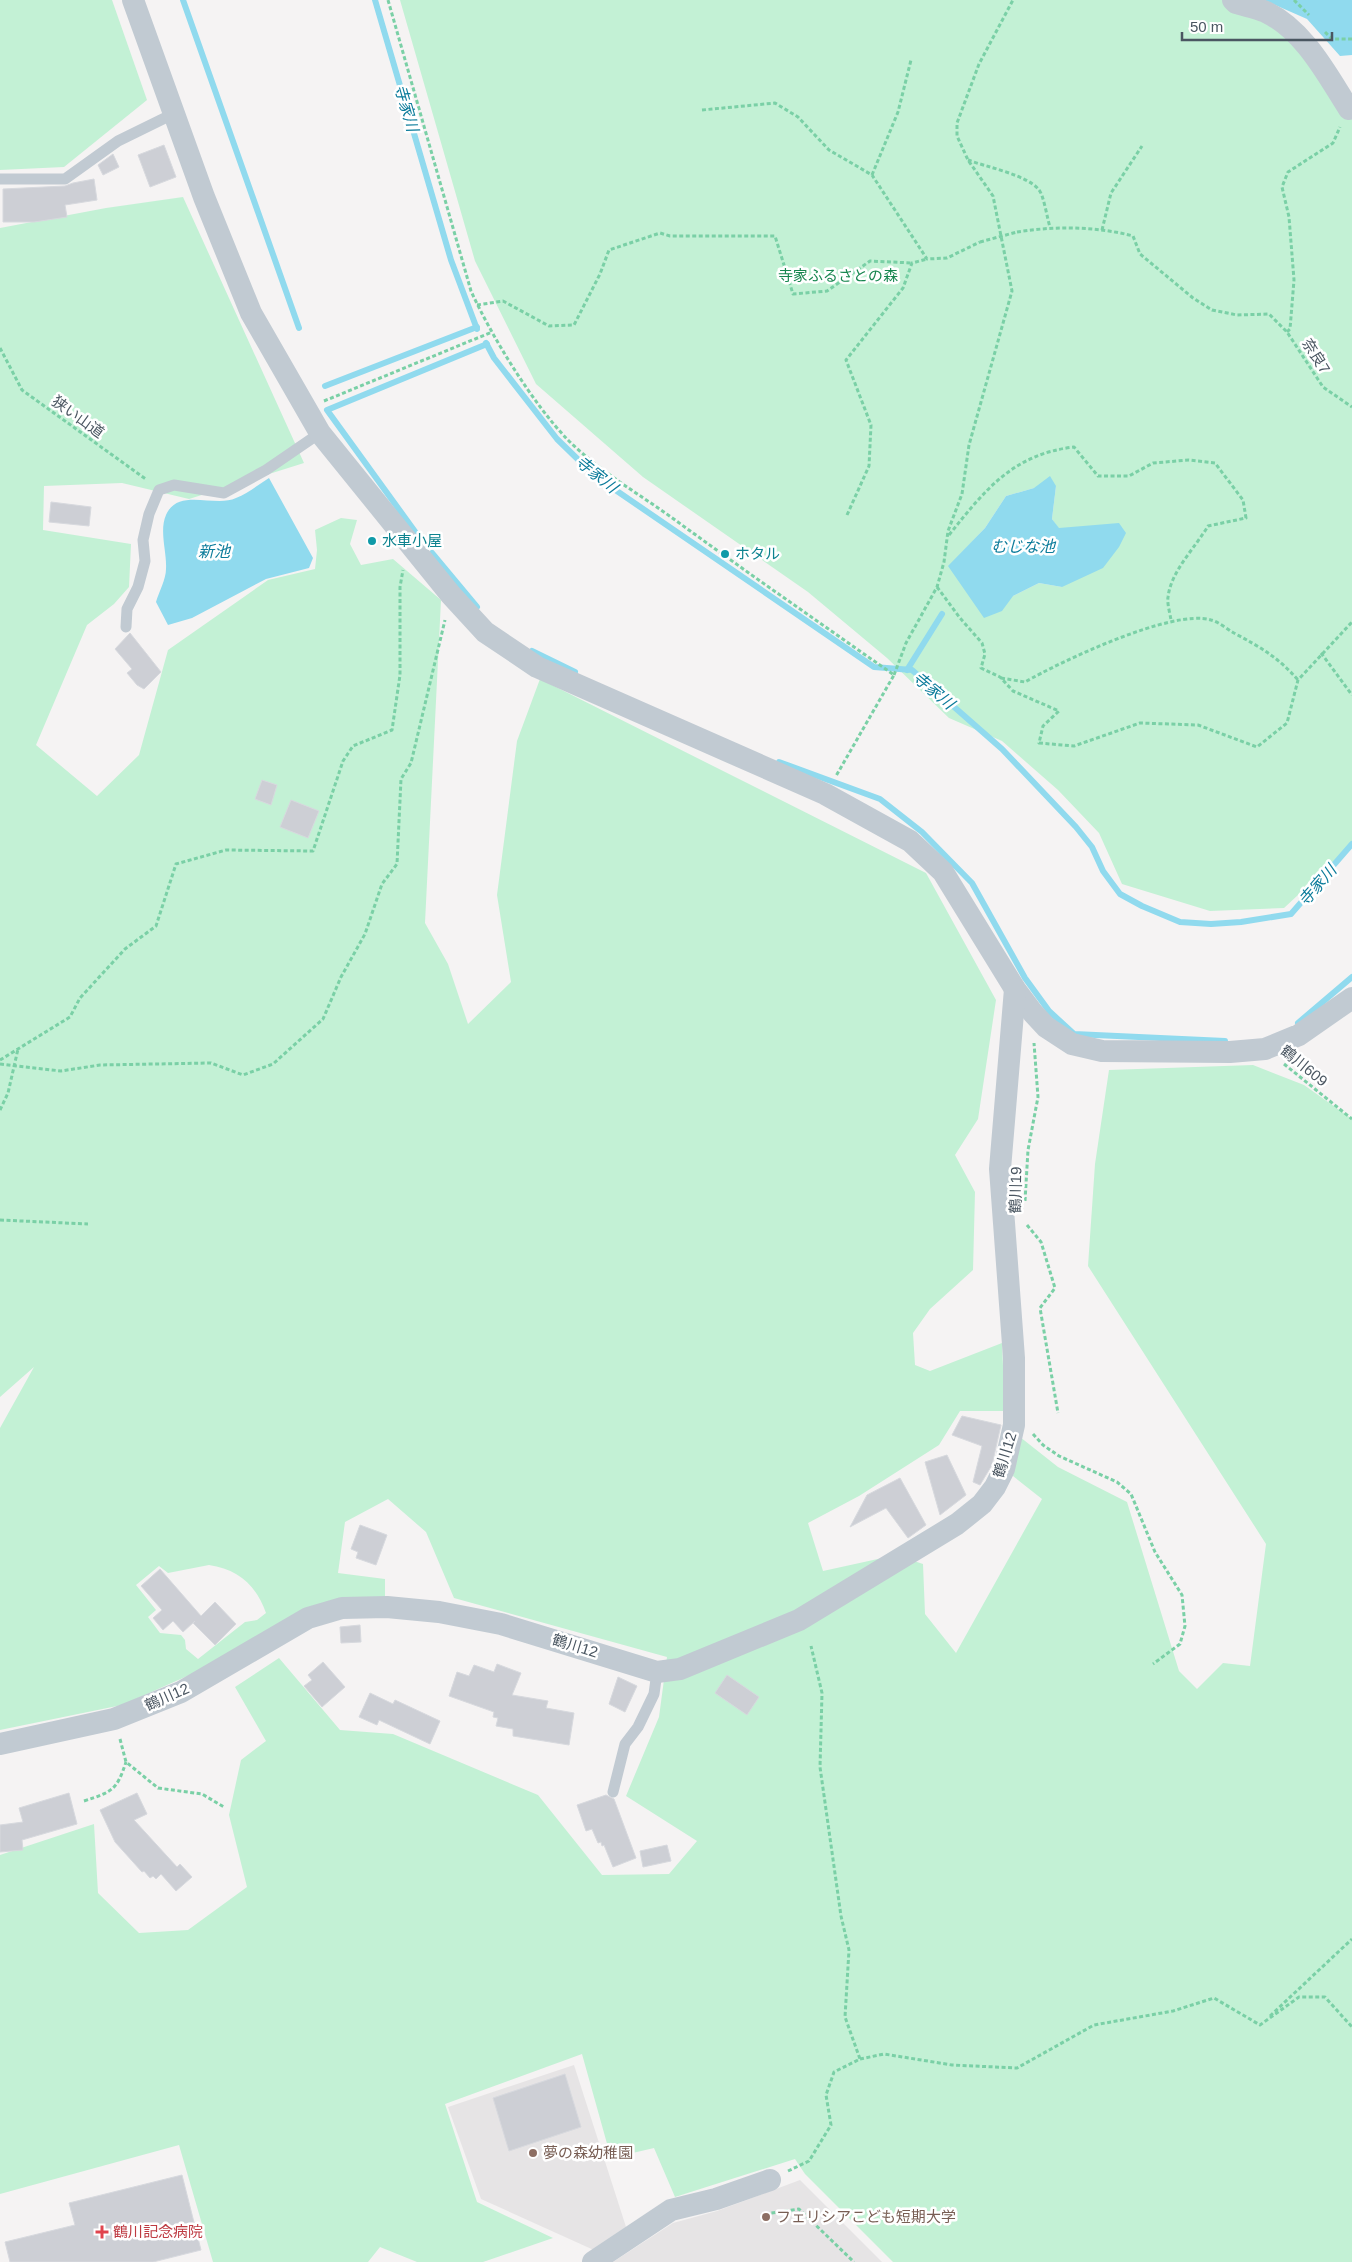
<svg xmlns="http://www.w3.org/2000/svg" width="1352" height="2262" font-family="Helvetica,'Noto Sans JP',sans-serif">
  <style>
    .education { fill: #e6e4e5 }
    .green { fill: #c3f1d5; fill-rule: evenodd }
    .water { fill: #90daee }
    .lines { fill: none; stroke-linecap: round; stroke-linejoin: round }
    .stream { stroke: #90daee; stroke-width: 6 }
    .building { fill: #cdcfd5; stroke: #d7d9de }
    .path { stroke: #7ad0a6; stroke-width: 3; stroke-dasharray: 4 2.5; stroke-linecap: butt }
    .service { stroke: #c1cad2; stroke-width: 11 }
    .minor { stroke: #c1cad2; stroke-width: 22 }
    .path-bridge { stroke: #7ad0a6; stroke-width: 3; stroke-dasharray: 4 2.5; stroke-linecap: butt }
    .culture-dot { fill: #0f9aa8; stroke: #fff; stroke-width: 2 }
    .education-dot { fill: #8d6e63; stroke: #fff; stroke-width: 2 }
    .health-dot { fill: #e0444e; stroke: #fff; stroke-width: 2 }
    .labels { text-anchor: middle; stroke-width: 5; stroke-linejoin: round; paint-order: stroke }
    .park-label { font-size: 15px; fill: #17864f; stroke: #fff }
    .street-label { font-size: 15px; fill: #4a5661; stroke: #fff }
    .culture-label { font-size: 15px; fill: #0d838f; stroke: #fff; text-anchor: start }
    .education-label { font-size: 15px; fill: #785e54; stroke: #fff; text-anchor: start }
    .health-label { font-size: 15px; fill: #be3a42; stroke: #fff; text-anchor: start }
    .water-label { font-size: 16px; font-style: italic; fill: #0c7c9b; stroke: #fff }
  </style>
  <rect width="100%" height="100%" fill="#f5f3f3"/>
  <g class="education">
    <polygon points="574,2065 627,2230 596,2251 481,2199 448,2107"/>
    <polygon points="800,2180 882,2262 613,2262 673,2223 717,2211"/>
  </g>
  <g class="green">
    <polygon points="0,0 112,0 147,100 64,167 0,170"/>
    <path d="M400,0H1242L1352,95V845L1284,908L1210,911L1122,884L1099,833L1058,790L1002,741L949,718L887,658L808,592L643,477L536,384L475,261ZM1056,486L1052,519L1059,529H1074L1062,587L1039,583L1013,596L949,566L985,528L1006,496L1034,488Z"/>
    <path d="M183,197L304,463L189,499L122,483L44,486L43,530L131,544L129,587L114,604L87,625L36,745L97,796L139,755L168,650L268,580L315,569L317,550L315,530L341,518L357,520L350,544L361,565L393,559L441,600L425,923L448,964L468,1024L511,982L497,895L517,741L540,679L926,873L996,1000L978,1119L955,1155L975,1192L973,1270L930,1309L913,1333L915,1365L930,1371L1002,1343L1005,1411H960L939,1445L859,1496L808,1523L823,1571L896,1555L923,1564L925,1614L956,1653L1042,1499L1013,1476L1020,1437L1058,1467L1127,1502L1179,1671L1197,1689L1223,1663L1250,1666L1266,1544L1088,1266L1095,1164L1109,1070L1253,1065L1304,1085L1352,1119V2262H893L805,2174L795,2159L675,2197L654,2148L611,2158L582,2054L445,2104L477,2202L553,2238L483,2262H417L380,2247L368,2262H213L179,2145L0,2194V1855L94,1824L98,1893L139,1933L188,1930L247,1887L229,1815L241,1760L266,1741L235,1687L279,1658L340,1730L393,1734L538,1795L602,1875L669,1874L697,1841L626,1796L659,1717L667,1657L454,1598L426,1532L388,1499L345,1522L338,1573L385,1579V1597L219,1662L122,1705L0,1730V1428L34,1367L0,1397V228L106,208ZM209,1565C238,1569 256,1585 266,1613L257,1620L245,1622L198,1659L186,1649L185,1640L181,1635L160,1633L148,1617L156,1610L136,1585L159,1566L168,1573Z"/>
  </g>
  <g class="water">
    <polygon points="1264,0 1352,0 1352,55 1340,56 1307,19"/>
    <polygon points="1050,476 1056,486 1052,519 1059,528 1119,523 1126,533 1119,547 1103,568 1062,587 1039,583 1013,596 1002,611 984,618 948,566 985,528 1006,496 1034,488"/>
    <path d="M269,478L313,558L309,568L266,579L192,618L168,625L156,602C159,592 166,579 166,569C167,552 159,531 166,515C178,487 215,508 236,498C248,493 258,485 269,478Z"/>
  </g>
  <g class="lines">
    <g class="stream">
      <polyline points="183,0 299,328"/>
      <polyline points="375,0 451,260 477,329"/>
      <polyline points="486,343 494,358 557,439 595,476 874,667 912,670 1002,749 1076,827 1092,847 1103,871 1120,894 1142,906 1180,922 1211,924 1241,922 1291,914 1352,844"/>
      <polyline points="325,386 477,327"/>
      <polyline points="424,544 327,410 487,344"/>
      <polyline points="432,553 477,607"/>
      <polyline points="532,651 575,672"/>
      <polyline points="907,670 942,614"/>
      <polyline points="779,762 880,799 922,832 972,883 1025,978 1049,1011 1074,1034 1225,1041"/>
      <polyline points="1298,1023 1352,977"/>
    </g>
  </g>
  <g class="building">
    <polygon points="164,145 176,177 150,187 138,155"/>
    <polygon points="113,154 119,167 103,175 98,165"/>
    <polygon points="94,179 97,200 65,205 67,217 34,222 3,222 3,189 65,186 73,183"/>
    <polygon points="51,502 91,507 89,526 49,522"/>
    <polygon points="130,633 161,672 144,689 137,685 127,673 132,669 115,649"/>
    <polygon points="262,780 277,785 271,805 255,799"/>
    <polygon points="291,800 319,811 308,838 280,827"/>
    <polygon points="962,1416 1001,1425 992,1465 980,1485 973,1482 982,1446 952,1435"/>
    <polygon points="947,1455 966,1495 940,1515 925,1462"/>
    <polygon points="900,1478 926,1525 908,1538 886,1508 850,1527 867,1495"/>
    <polygon points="360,1525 387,1535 376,1565 356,1558 358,1552 351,1549"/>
    <polygon points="160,1569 201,1616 215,1602 236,1624 215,1645 193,1623 195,1621 183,1632 173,1621 163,1630 153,1618 162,1610 141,1586"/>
    <polygon points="360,1625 361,1642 341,1643 340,1627"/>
    <polygon points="323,1662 345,1687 322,1707 304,1686 312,1680 308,1675"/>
    <polygon points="497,1664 521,1673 512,1695 548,1701 546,1708 574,1713 569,1745 513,1736 513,1729 496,1726 498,1718 493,1717 494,1712 449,1696 457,1672 469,1676 474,1665 494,1672"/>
    <polygon points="727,1675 759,1697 747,1715 715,1693"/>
    <polygon points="618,1677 637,1686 625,1712 609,1704"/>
    <polygon points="370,1693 393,1704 395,1700 440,1721 430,1744 379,1720 377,1725 359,1717"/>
    <polygon points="69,1793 77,1824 22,1840 23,1850 0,1852 0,1825 23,1822 19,1808"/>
    <polygon points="137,1793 147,1814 134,1820 177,1867 180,1864 192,1877 176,1891 161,1874 156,1879 153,1876 150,1878 144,1871 142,1872 115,1842 100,1810"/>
    <polygon points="606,1795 614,1799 636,1858 613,1867 604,1845 602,1846 601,1842 598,1843 592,1829 586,1831 577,1805"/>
    <polygon points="667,1845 671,1861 643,1867 640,1851"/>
    <polygon points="565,2074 581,2127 509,2151 493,2098"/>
    <polygon points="182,2175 201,2250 153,2262 10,2262 5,2242 75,2225 69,2203"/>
  </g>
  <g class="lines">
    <g class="path">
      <path d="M388,0L471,291C492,337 533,404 568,440C599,471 636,492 671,517C745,571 820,623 894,675L836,776"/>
      <polyline points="1294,0 1309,15"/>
      <polyline points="1325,32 1332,39 1352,39"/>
      <polyline points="702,110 775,103 798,117 829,150 872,175 927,259 947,258 980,242"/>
      <path d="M968,160C986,167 1028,175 1039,190C1044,196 1047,218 1050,227"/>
      <polyline points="872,175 898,112 911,60"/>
      <polyline points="1102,230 1111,193 1142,146"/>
      <path d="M1017,232C1055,226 1095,226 1133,236L1140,254L1193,298L1212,310L1237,315L1269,314L1287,332L1323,387L1352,407"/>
      <polyline points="477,305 503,301 549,326 574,325 600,274 609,250 660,233 670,236 775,236 793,294 827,291 870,261 912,263"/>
      <polyline points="1287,332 1290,329 1294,280 1289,217 1282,187 1288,172 1333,143 1340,127"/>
      <polyline points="0,348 22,390 147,480"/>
      <polyline points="324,401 492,332"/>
      <polyline points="847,515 869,466 871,425 846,360 903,288 912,263 927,259"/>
      <path d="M949,535C985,490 1013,454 1074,447L1098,476H1129L1153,463L1189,460L1215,463L1243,500L1246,518L1208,526C1195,548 1171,571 1168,597C1167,604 1170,613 1171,620"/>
      <polyline points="937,587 960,618 982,643 985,654 981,668 1000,677 1013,691 1059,711 1043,726 1039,743 1074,746 1140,723 1198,725 1257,747 1287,723 1298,680 1352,622"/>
      <polyline points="1321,653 1352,695"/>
      <polyline points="894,675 906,643 937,587 944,562 948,531 962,494 969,445 1012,291 993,196 968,160 957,136 957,123 979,64 1013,0"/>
      <path d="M1001,678L1025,682C1060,662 1173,608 1211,620C1219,622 1227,629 1234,633C1260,647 1278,657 1298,680"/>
      <polyline points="0,1060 70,1017 80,998 125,949 156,926 176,864 226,850 313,851 343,761 353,746 392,730 400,675 400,587 403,570"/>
      <polyline points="0,1064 61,1071 100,1065 211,1063 243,1075 273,1064 323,1019 341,977 365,934 382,884 397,864 401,779 411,763 445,620"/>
      <polyline points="1284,1064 1352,1119"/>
      <polyline points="0,1110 8,1093 18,1049"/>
      <polyline points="1025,1201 1028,1150 1038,1097 1034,1043"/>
      <polyline points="0,1220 88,1224"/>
      <polyline points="1027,1225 1041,1242 1055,1288 1040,1308 1058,1413"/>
      <polyline points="1033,1434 1043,1445 1059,1456 1117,1482 1131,1494 1155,1552 1182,1595 1185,1626 1180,1644 1153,1664"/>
      <polyline points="120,1739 126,1762 158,1788 202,1794 224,1807"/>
      <path d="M84,1801C112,1792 117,1790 126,1762"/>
      <polyline points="1270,2016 1352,1939"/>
      <polyline points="860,2059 884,2054 952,2065 1017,2068 1094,2025 1173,2011 1214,1998 1260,2025 1299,1997 1325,1997 1352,2027"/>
      <polyline points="788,2171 809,2161 831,2125 826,2095 834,2072 860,2059 845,2017 849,1950 841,1916 820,1767 822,1693 811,1646"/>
      <polyline points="765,2214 799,2209 854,2262"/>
    </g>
    <g class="service">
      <polyline points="0,179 65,179 118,141 173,114"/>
      <polyline points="126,627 127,609 138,587 145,561 143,540 149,514 159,490 174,485 224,493 266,470 320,433"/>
      <polyline points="613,1792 625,1744 638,1727 654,1694 657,1672"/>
    </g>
    <g class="minor">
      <polyline points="133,0 204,197 251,313 320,433 451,595 485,632 537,667 825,794 910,841 943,872 1015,989 1033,1013 1046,1027 1072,1044 1102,1051 1230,1052 1265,1049 1299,1035 1352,998"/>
      <path d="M1233,0L1236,3C1246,6 1257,8 1266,12C1305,31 1327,75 1349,109"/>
      <polyline points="0,1744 114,1719 181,1692 308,1618 342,1608 387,1607 439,1612 501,1624 657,1672 680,1669 799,1620 957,1524 982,1504 995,1487 1004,1469 1014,1425 1014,1358 1000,1169 1015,989"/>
      <polyline points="593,2262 671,2210 716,2199 770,2180"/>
    </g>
    <polyline class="path-bridge" points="980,242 1017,232"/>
  </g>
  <g class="culture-dot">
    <circle cx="372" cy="541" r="5"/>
    <circle cx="725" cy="554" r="5"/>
  </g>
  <g class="education-dot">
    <circle cx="533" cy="2153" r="5"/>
    <circle cx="766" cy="2217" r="5"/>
  </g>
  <path class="health-dot" d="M99.5 2224.5h5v5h5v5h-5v5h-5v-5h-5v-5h5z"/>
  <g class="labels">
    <g class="park-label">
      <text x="838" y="281">寺家ふるさとの森</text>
    </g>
    <g class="street-label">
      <text transform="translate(1316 356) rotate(58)" y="5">奈良7</text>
      <text transform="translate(78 417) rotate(36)" y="5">狭い山道</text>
      <text transform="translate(1304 1066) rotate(39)" y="5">鶴川609</text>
      <text transform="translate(1016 1190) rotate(-89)" y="5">鶴川19</text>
      <text transform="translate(1005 1455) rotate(-73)" y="5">鶴川12</text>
      <text transform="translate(575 1646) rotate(17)" y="5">鶴川12</text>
      <text transform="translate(167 1697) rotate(-24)" y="5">鶴川12</text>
    </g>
    <g class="culture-label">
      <text x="382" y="546">水車小屋</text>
      <text x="735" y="559">ホタル</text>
    </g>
    <g class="education-label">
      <text x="543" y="2158">夢の森幼稚園</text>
      <text x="776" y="2222">フェリシアこども短期大学</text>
    </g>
    <g class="health-label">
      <text x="113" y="2237">鶴川記念病院</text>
    </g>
    <g class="water-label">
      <text transform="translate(407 108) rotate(74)" y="6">寺家川</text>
      <text transform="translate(597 474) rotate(39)" y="6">寺家川</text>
      <text x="1023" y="552">むじな池</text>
      <text x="214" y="557">新池</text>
      <text transform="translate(934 690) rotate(40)" y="6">寺家川</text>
      <text transform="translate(1317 885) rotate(-49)" y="6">寺家川</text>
    </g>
  </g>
  <path d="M1182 32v8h150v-8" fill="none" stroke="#4a5661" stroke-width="2.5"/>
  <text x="1190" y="32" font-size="15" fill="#4a5661" stroke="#ffffff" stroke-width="4" paint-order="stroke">50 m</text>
</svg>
